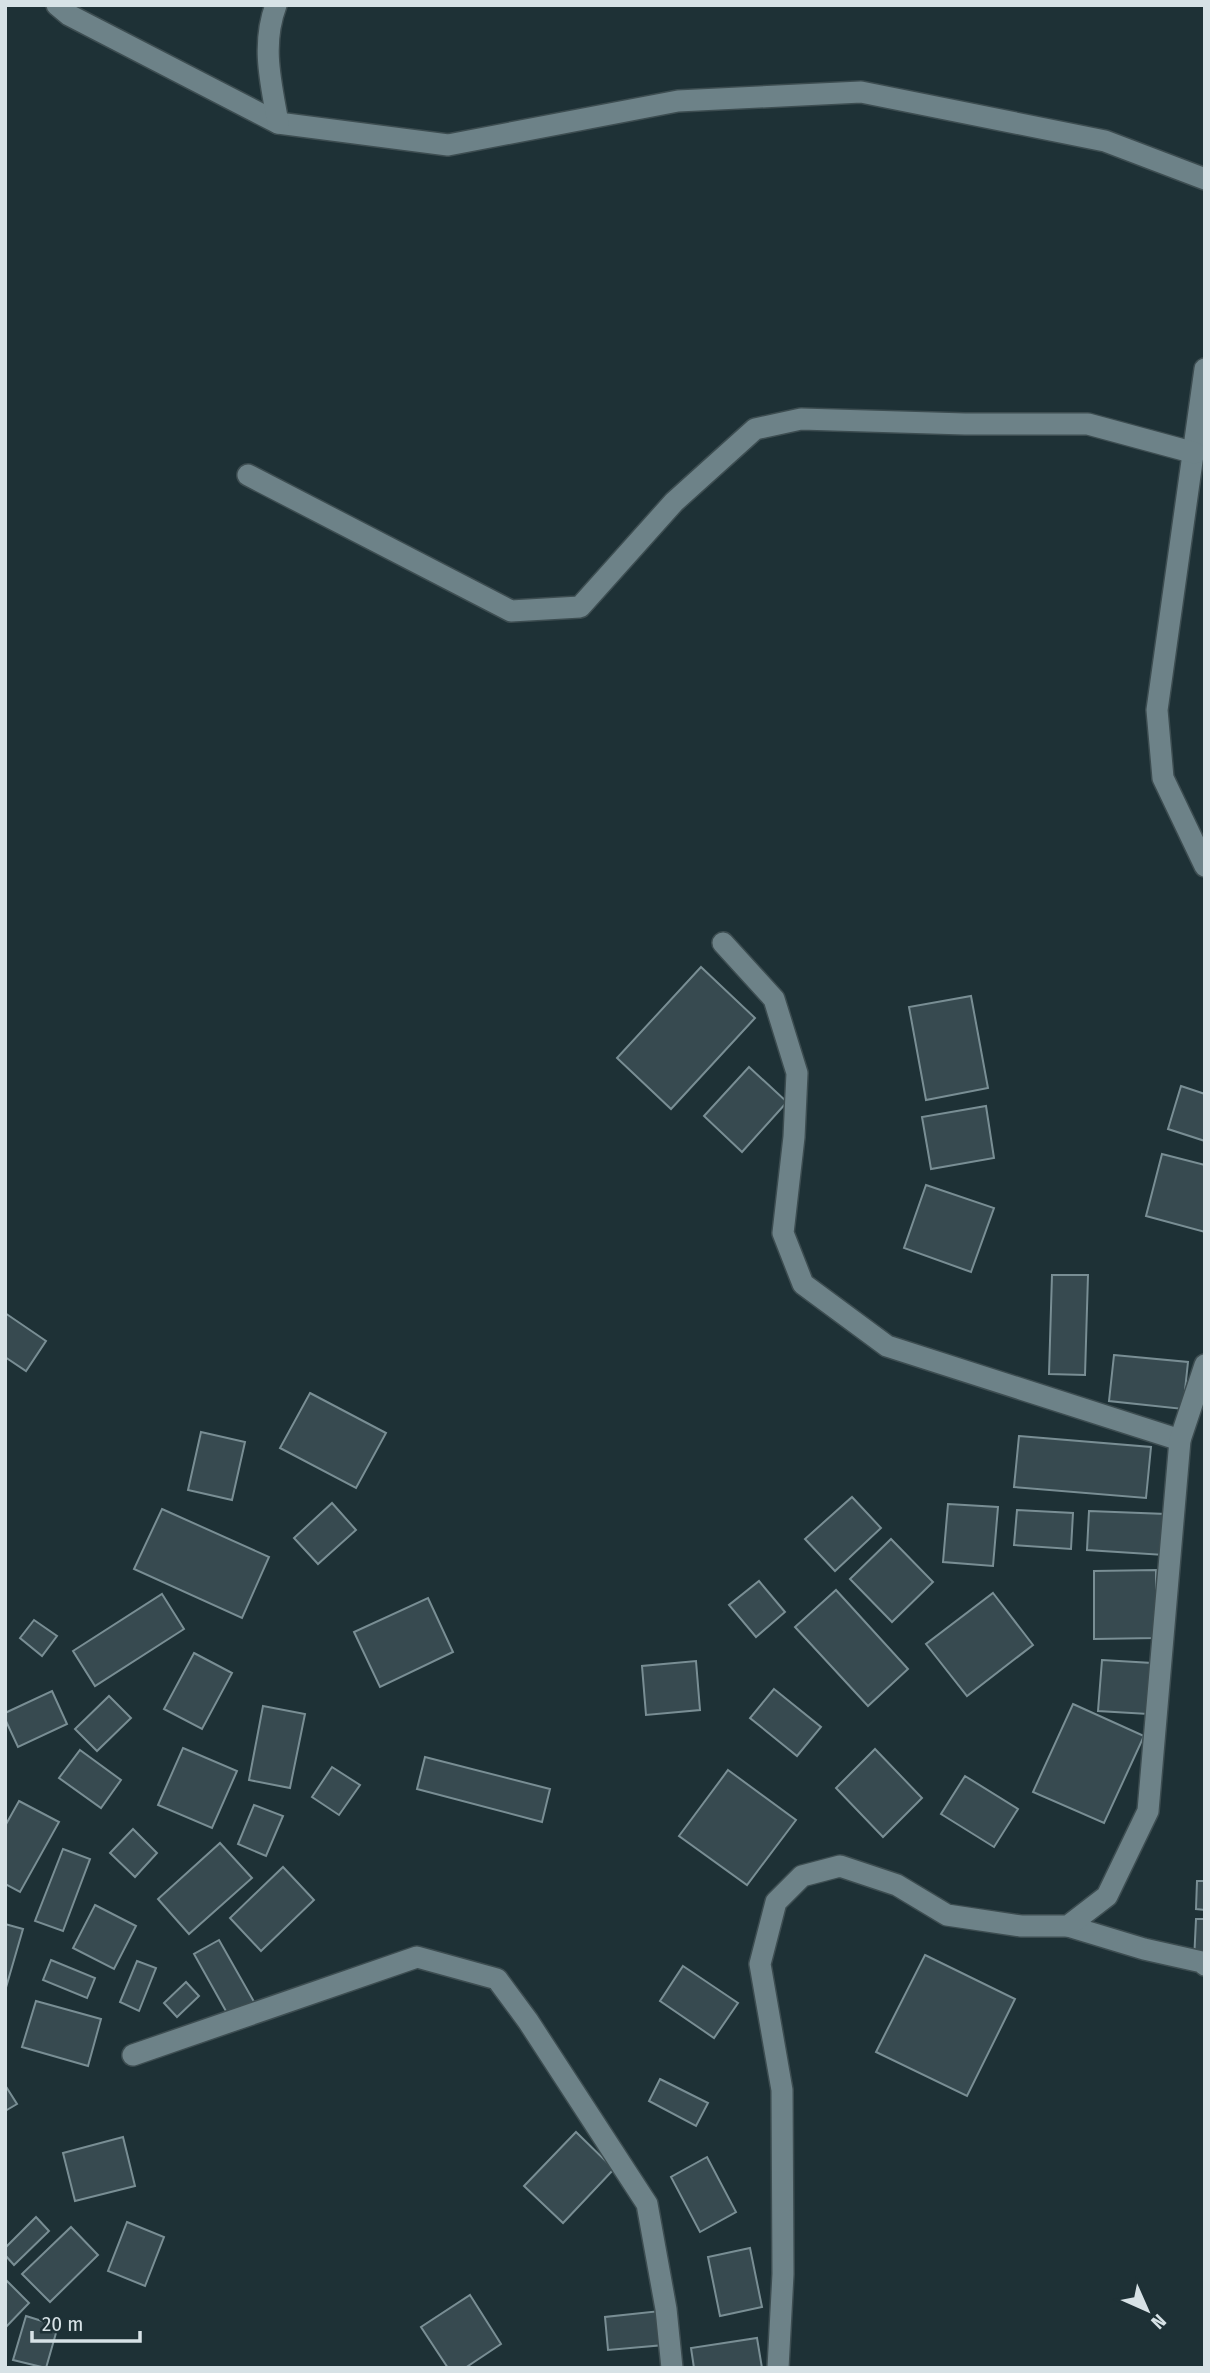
<svg xmlns="http://www.w3.org/2000/svg" width="1210" height="2373" font-family="'Fira Sans Condensed',sans-serif">
  <style>
    .building { fill: #374a50; stroke: #798e94; stroke-width: 2 }
    .lines { fill: none; stroke-linecap: round; stroke-linejoin: round }
    .minor-casing { stroke: #3d4d51; stroke-width: 24 }
    .minor { stroke: #6d8288; stroke-width: 21 }
  </style>
  <rect width="100%" height="100%" fill="#1e3136"/>
  <g class="building">
    <polygon points="701,967 755,1018 671,1109 617,1058"/>
    <polygon points="971,996 988,1088 926,1100 909,1007"/>
    <polygon points="749,1067 787,1102 742,1152 704,1116"/>
    <polygon points="1181,1086 1205,1094 1205,1141 1168,1129"/>
    <polygon points="986,1106 994,1158 931,1169 922,1117"/>
    <polygon points="1162,1154 1205,1165 1205,1232 1146,1216"/>
    <polygon points="926,1185 994,1208 971,1272 904,1248"/>
    <polygon points="1052,1275 1088,1275 1085,1375 1049,1374"/>
    <polygon points="5,1313 46,1341 26,1371 5,1357"/>
    <polygon points="1114,1355 1188,1362 1183,1409 1109,1401"/>
    <polygon points="310,1393 386,1433 356,1488 280,1448"/>
    <polygon points="201,1432 245,1442 232,1500 188,1490"/>
    <polygon points="1019,1436 1151,1447 1146,1498 1014,1487"/>
    <polygon points="852,1497 881,1528 835,1571 805,1539"/>
    <polygon points="332,1503 356,1530 318,1564 294,1538"/>
    <polygon points="948,1504 998,1507 993,1566 943,1562"/>
    <polygon points="162,1509 269,1557 242,1618 134,1569"/>
    <polygon points="1017,1510 1073,1513 1071,1549 1014,1545"/>
    <polygon points="1089,1511 1166,1514 1164,1555 1087,1550"/>
    <polygon points="891,1539 933,1582 892,1622 850,1579"/>
    <polygon points="1156,1570 1156,1638 1094,1639 1094,1571"/>
    <polygon points="759,1581 785,1612 756,1637 729,1605"/>
    <polygon points="836,1590 908,1669 868,1706 795,1627"/>
    <polygon points="993,1593 1033,1645 967,1696 926,1644"/>
    <polygon points="162,1594 184,1629 95,1686 73,1651"/>
    <polygon points="428,1598 453,1652 380,1687 354,1632"/>
    <polygon points="34,1620 57,1636 42,1656 20,1638"/>
    <polygon points="194,1653 232,1673 202,1729 164,1709"/>
    <polygon points="1102,1660 1152,1663 1148,1714 1098,1711"/>
    <polygon points="696,1661 700,1710 646,1715 642,1666"/>
    <polygon points="774,1689 821,1727 797,1756 750,1718"/>
    <polygon points="52,1691 67,1724 18,1747 5,1719 5,1713"/>
    <polygon points="109,1696 131,1718 97,1751 75,1729"/>
    <polygon points="1073,1704 1144,1736 1104,1823 1033,1792"/>
    <polygon points="263,1706 305,1714 290,1788 249,1780"/>
    <polygon points="183,1748 237,1771 212,1828 158,1805"/>
    <polygon points="875,1749 922,1798 883,1837 836,1788"/>
    <polygon points="80,1750 121,1780 101,1808 59,1778"/>
    <polygon points="425,1757 550,1789 542,1822 417,1789"/>
    <polygon points="332,1767 360,1785 339,1815 312,1797"/>
    <polygon points="728,1770 796,1820 747,1885 679,1836"/>
    <polygon points="965,1776 1018,1809 994,1847 941,1814"/>
    <polygon points="19,1801 59,1822 20,1892 5,1884 5,1826"/>
    <polygon points="254,1805 283,1816 266,1856 238,1844"/>
    <polygon points="133,1829 157,1853 135,1877 110,1853"/>
    <polygon points="220,1843 252,1878 189,1934 158,1899"/>
    <polygon points="63,1849 90,1859 63,1931 35,1921"/>
    <polygon points="283,1867 314,1900 261,1951 230,1918"/>
    <polygon points="1197,1881 1205,1881 1205,1910 1196,1909"/>
    <polygon points="95,1905 136,1926 114,1969 73,1948"/>
    <polygon points="1196,1919 1205,1919 1205,1961 1194,1961"/>
    <polygon points="5,1924 23,1929 5,1991"/>
    <polygon points="219,1940 261,2014 236,2029 194,1954"/>
    <polygon points="925,1955 1015,1999 967,2096 876,2052"/>
    <polygon points="51,1960 95,1978 87,1998 43,1980"/>
    <polygon points="137,1961 156,1968 139,2011 120,2002"/>
    <polygon points="683,1966 738,2003 714,2038 660,2001"/>
    <polygon points="186,1982 199,1996 177,2017 164,2003"/>
    <polygon points="36,2001 101,2019 88,2066 22,2047"/>
    <polygon points="660,2079 708,2103 696,2126 649,2101"/>
    <polygon points="5,2085 17,2104 5,2111"/>
    <polygon points="576,2132 614,2169 563,2223 524,2186"/>
    <polygon points="123,2137 135,2186 75,2201 63,2153"/>
    <polygon points="707,2157 736,2212 700,2232 671,2177"/>
    <polygon points="36,2217 49,2231 14,2265 5,2255 5,2248"/>
    <polygon points="127,2222 164,2237 145,2286 108,2271"/>
    <polygon points="71,2227 98,2255 50,2302 22,2274"/>
    <polygon points="750,2248 762,2307 720,2316 708,2257"/>
    <polygon points="5,2279 29,2303 5,2328"/>
    <polygon points="470,2295 501,2344 465,2368 448,2368 421,2327"/>
    <polygon points="660,2311 664,2345 608,2350 605,2317"/>
    <polygon points="26,2316 58,2326 46,2368 13,2360"/>
    <polygon points="757,2338 762,2368 694,2368 691,2348"/>
  </g>
  <g class="lines">
    <g class="minor-casing">
      <g id="minor">
        <polyline points="57,5 69,15 278,123 448,145 678,101 861,92 1105,141 1205,179"/>
        <path d="M276,5C261,45 271,83 278,123"/>
        <polyline points="1205,369 1157,710 1163,778 1205,866"/>
        <polyline points="248,475 511,611 580,607 674,502 755,429 801,419 965,424 1088,424 1195,453"/>
        <polyline points="723,943 774,999 797,1073 794,1137 783,1233 803,1284 887,1346 1180,1440"/>
        <polyline points="1068,1926 1144,1949 1202,1962 1205,1965"/>
        <polyline points="133,2055 417,1957 497,1979 528,2021 647,2204 666,2309 672,2368"/>
        <polyline points="778,2368 783,2274 782,2090 760,1964 776,1902 802,1876 840,1866 897,1885 947,1915 1021,1926 1068,1926 1107,1896 1148,1811 1180,1440 1205,1365"/>
      </g>
    </g>
    <use href="#minor" class="minor"/>
  </g>
  <rect width="1210" height="2373" fill="none" stroke="#d7e2e6" stroke-width="14"/>
  <g transform="translate(1147 2310) rotate(135)" stroke="#1e3136" stroke-width="5" paint-order="stroke">
  <path d="M0-5L12 26L0 18L-12 26Z" fill="#d7e2e6"/>
  <text y="-10" font-size="19" font-weight="bold" text-anchor="middle" fill="#d7e2e6">N</text>
  </g>
  <path d="M32 2331v10h108v-10" fill="none" stroke="#d7e2e6" stroke-width="3.5"/>
  <text x="42" y="2331" font-size="21" fill="#d7e2e6" stroke="#1e3136" stroke-width="5" paint-order="stroke">20 m</text>
</svg>
